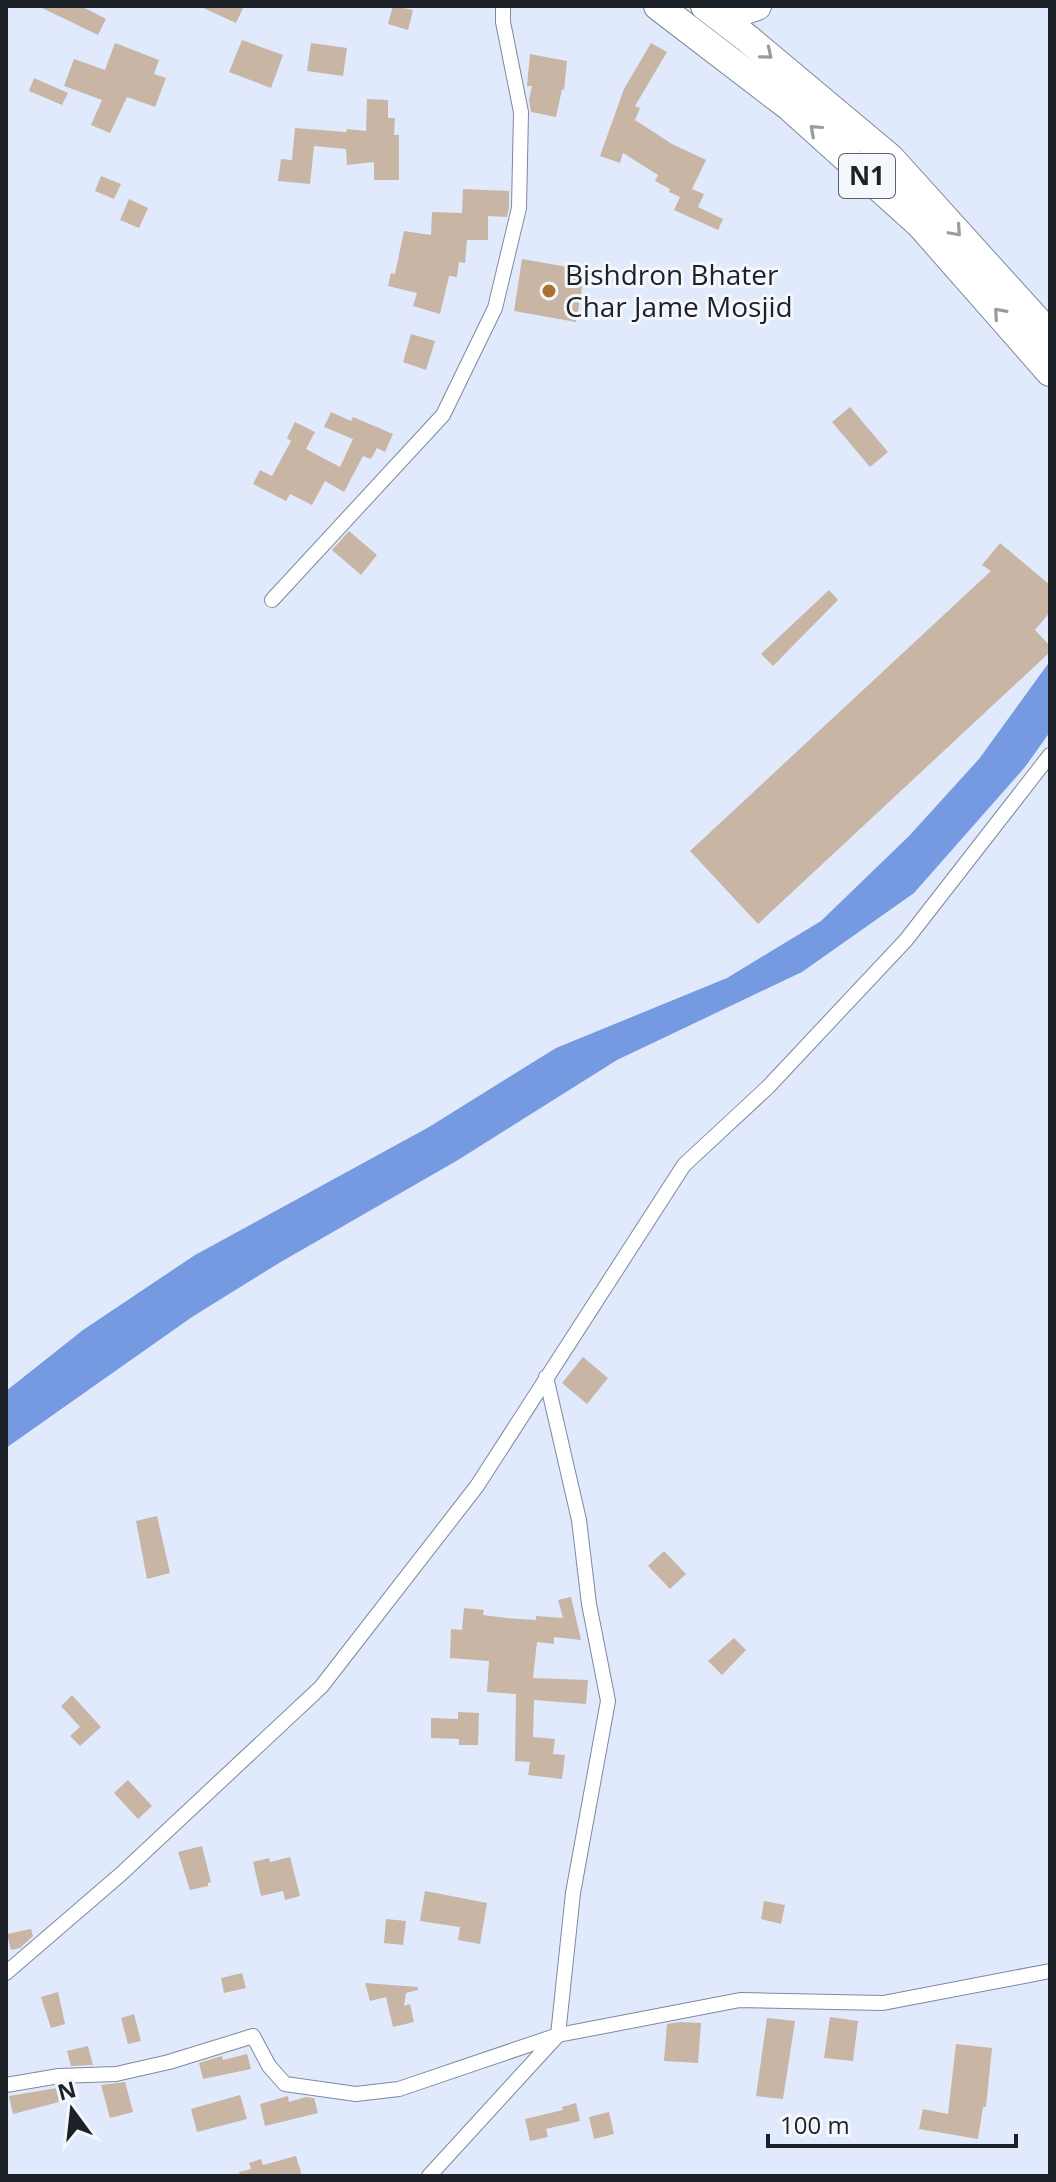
<svg xmlns="http://www.w3.org/2000/svg" width="1056" height="2182" font-family="'Open Sans',sans-serif">
  <style>
    .water { fill: #759ae1 }
    .building { fill: #c8b5a4 }
    .lines { fill: none; stroke-linecap: round; stroke-linejoin: round }
    .street-casing { stroke: #7e899d; stroke-width: 16 }
    .highway-casing { stroke: #7e899d; stroke-width: 30 }
    .street { stroke: #fff; stroke-width: 14 }
    .highway { stroke: #fff; stroke-width: 28 }
    .oneway { stroke: #999b9e }
    .poi-dot { fill: #ac7033; stroke: #f4f7fb; stroke-width: 3 }
    .labels { text-anchor: middle; stroke-width: 6; stroke-linejoin: round; paint-order: stroke }
    .shield { fill: #f4f7fb; stroke: #5d6167; stroke-width: 2 }
    .shield-label { font-size: 26px; font-weight: bold; fill: #1c2128 }
    .poi-label { font-size: 28px; fill: #1c2128; stroke: #f4f7fb; text-anchor: start }
  </style>
  <rect width="100%" height="100%" fill="#e0eafc"/>
  <polygon class="water" points="1050,661 1050,732 1025,767 914,893 802,972 617,1060 458,1160 279,1263 192,1317 6,1448 6,1391 83,1330 195,1255 429,1127 556,1048 727,978 821,921 909,836 979,759"/>
  <g class="building">
    <polygon points="38,6 81,6 106,19 98,35"/>
    <polygon points="199,6 244,6 236,23"/>
    <polygon points="393,6 413,10 408,30 388,24"/>
    <polygon points="242,40 283,55 271,88 229,72"/>
    <polygon points="115,43 159,60 154,74 166,78 155,107 127,97 110,133 91,125 102,100 64,86 74,59 105,70"/>
    <polygon points="311,43 347,48 343,76 307,71"/>
    <polygon points="651,43 667,52 635,106 640,108 635,120 672,144 706,160 692,189 704,194 698,207 723,219 718,230 674,210 680,197 669,192 670,189 655,181 658,175 623,153 620,163 600,156 624,89"/>
    <polygon points="530,54 567,61 564,90 562,89 556,117 531,112 529,100 532,86 527,86"/>
    <polygon points="34,78 68,93 62,105 29,91"/>
    <polygon points="367,99 388,100 388,118 395,118 394,135 399,135 399,180 374,180 374,162 347,165 346,149 314,146 310,184 278,181 281,159 292,160 295,128 346,132 347,129 366,131"/>
    <polygon points="101,176 121,184 114,199 95,191"/>
    <polygon points="463,189 509,191 509,207 507,217 488,216 488,240 467,240 465,263 459,262 457,277 449,276 440,314 413,306 417,293 388,286 391,273 395,274 404,231 431,235 432,212 462,213"/>
    <polygon points="129,199 148,208 139,228 120,220"/>
    <polygon points="522,259 585,270 576,322 514,311"/>
    <polygon points="411,334 435,341 426,370 403,362"/>
    <polygon points="850,407 888,452 870,467 832,422"/>
    <polygon points="331,412 351,421 353,417 393,434 385,452 377,448 371,459 363,456 344,492 325,481 312,505 290,494 286,501 253,484 260,470 272,476 291,441 287,438 295,422 315,432 306,449 340,467 353,439 324,427"/>
    <polygon points="349,531 377,555 361,575 332,550"/>
    <polygon points="1000,543 1050,585 1050,612 1035,630 1050,646 1050,652 758,924 690,851 991,571 982,565"/>
    <polygon points="829,590 838,600 773,666 761,654"/>
    <polygon points="583,1357 608,1378 587,1404 562,1383"/>
    <polygon points="157,1516 170,1573 147,1579 136,1521"/>
    <polygon points="664,1551 686,1574 670,1589 648,1566"/>
    <polygon points="571,1597 581,1640 554,1637 554,1644 537,1642 533,1678 588,1680 586,1704 534,1700 533,1737 555,1739 553,1754 565,1755 562,1779 528,1775 530,1762 515,1761 516,1694 487,1692 489,1661 450,1658 451,1629 462,1630 464,1608 484,1610 483,1615 506,1618 536,1620 536,1616 563,1618 558,1600"/>
    <polygon points="734,1638 746,1650 722,1675 708,1661"/>
    <polygon points="72,1695 101,1727 80,1746 70,1736 80,1727 61,1706"/>
    <polygon points="458,1712 479,1713 478,1745 459,1745 459,1739 431,1738 431,1718 458,1719"/>
    <polygon points="128,1780 152,1806 138,1819 114,1793"/>
    <polygon points="202,1846 211,1882 208,1883 208,1886 190,1890 178,1852"/>
    <polygon points="290,1857 300,1896 285,1900 283,1891 261,1896 253,1862 269,1858 270,1862"/>
    <polygon points="425,1891 487,1903 480,1944 458,1940 460,1927 420,1921"/>
    <polygon points="764,1901 785,1905 781,1924 761,1919"/>
    <polygon points="386,1919 406,1921 403,1945 384,1943"/>
    <polygon points="31,1929 33,1936 20,1948 11,1950 7,1934"/>
    <polygon points="242,1973 246,1988 224,1993 221,1978"/>
    <polygon points="365,1983 418,1987 418,1990 406,1993 404,2006 410,2004 414,2022 393,2027 386,1997 370,2001"/>
    <polygon points="58,1992 65,2024 51,2028 41,1997"/>
    <polygon points="134,2014 141,2041 128,2044 121,2018"/>
    <polygon points="830,2017 858,2021 853,2061 824,2058"/>
    <polygon points="767,2018 795,2021 783,2099 756,2096"/>
    <polygon points="680,2022 701,2023 698,2063 664,2061 667,2024"/>
    <polygon points="956,2044 992,2048 986,2107 983,2107 978,2139 919,2129 923,2109 948,2114"/>
    <polygon points="88,2046 93,2065 71,2066 67,2051"/>
    <polygon points="247,2054 251,2069 203,2079 199,2063 222,2056 223,2060"/>
    <polygon points="125,2082 133,2112 110,2118 101,2085"/>
    <polygon points="69,2086 72,2096 58,2099 59,2102 13,2114 9,2096"/>
    <polygon points="240,2095 247,2119 197,2132 191,2109"/>
    <polygon points="288,2096 289,2102 306,2097 314,2098 318,2113 265,2126 260,2104"/>
    <polygon points="576,2103 580,2121 546,2129 548,2137 530,2141 525,2119 563,2110 562,2107"/>
    <polygon points="609,2112 614,2134 594,2139 589,2117"/>
    <polygon points="296,2156 302,2176 240,2176 239,2172 251,2169 249,2163 261,2159 263,2165"/>
  </g>
  <g class="lines">
    <g class="street-casing">
      <g id="street">
        <polyline points="272,600 443,415 495,308 519,208 521,112 503,22 503,6"/>
        <polyline points="6,1973 121,1874 321,1687 477,1486 684,1165 768,1087 906,940 1050,755"/>
        <polyline points="6,2085 59,2076 116,2074 169,2062 253,2036 269,2066 285,2084 356,2094 399,2089 558,2035 740,2000 883,2003 1050,1971"/>
        <polyline points="429,2176 558,2035 573,1893 608,1701 589,1604 579,1520 546,1377"/>
      </g>
    </g>
    <g class="highway-casing">
      <g id="highway">
        <polyline points="658,6 790,107 920,224 1050,372"/>
        <polyline points="705,6 748,39 890,158 1050,335"/>
        <polyline points="722,18 757,6"/>
      </g>
    </g>
    <use href="#street" class="street"/>
    <use href="#highway" class="highway"/>
  </g>
  <defs><path id="oneway-chevron" d="M-2-3.5L2.5 0L-2 3.5" fill="none" stroke-width="1.6" stroke-linecap="round" stroke-linejoin="round" transform="scale(2)"/></defs>
  <g class="oneway">
    <use href="#oneway-chevron" transform="translate(767 54) rotate(40)"/>
    <use href="#oneway-chevron" transform="translate(815 130) rotate(-138)"/>
    <use href="#oneway-chevron" transform="translate(956 231) rotate(48)"/>
    <use href="#oneway-chevron" transform="translate(999 313) rotate(-131)"/>
  </g>
  <circle class="poi-dot" cx="549" cy="291" r="8"/>
  <g class="labels">
    <rect class="shield" x="839" y="154" width="56" height="44" rx="6"/>
    <g class="shield-label">
      <text x="867" y="185">N1</text>
    </g>
    <g class="poi-label">
      <text x="565" y="285">Bishdron Bhater<tspan x="565" dy="32">Char Jame Mosjid</tspan></text>
    </g>
  </g>
  <rect width="1056" height="2182" fill="none" stroke="#1c2128" stroke-width="16"/>
  <g transform="translate(72 2110) rotate(345)" stroke="#f4f7fb" stroke-width="6" paint-order="stroke">
  <path d="M0-6L14 30L0 20L-14 30Z" fill="#1c2128"/>
  <text y="-12" font-size="22" font-weight="bold" text-anchor="middle" fill="#1c2128">N</text>
  </g>
  <path d="M768 2134v12h248v-12" fill="none" stroke="#1c2128" stroke-width="4"/>
  <text x="780" y="2134" font-size="24" fill="#1c2128" stroke="#f4f7fb" stroke-width="6" paint-order="stroke">100 m</text>
</svg>
